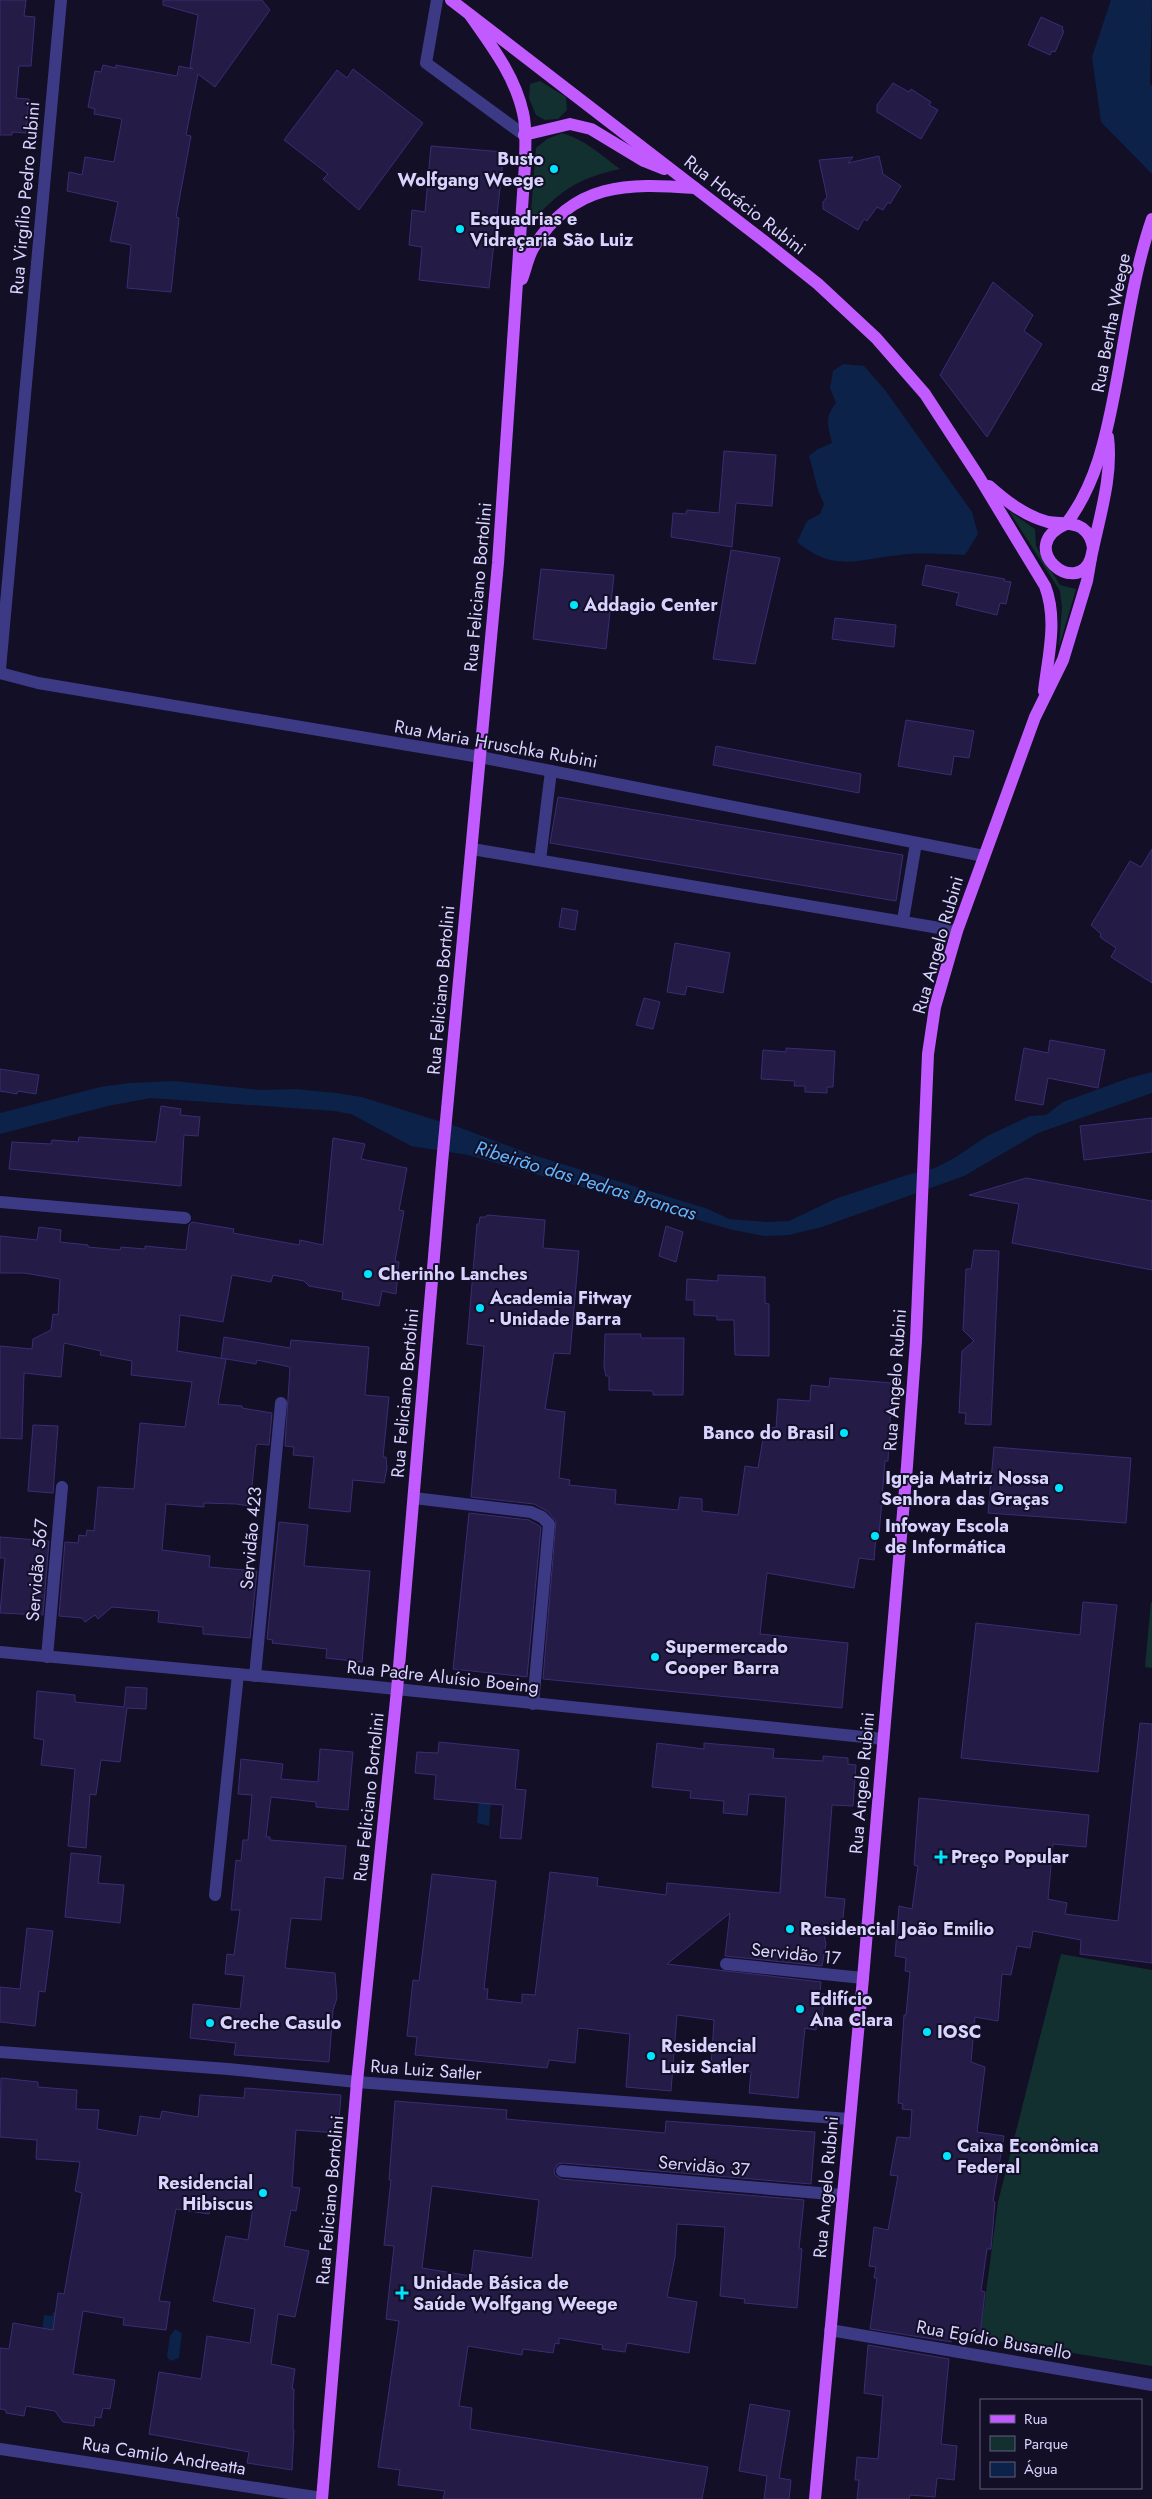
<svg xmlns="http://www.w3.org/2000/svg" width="1152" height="2499" font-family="Jost,sans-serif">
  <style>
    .green { fill: #12302f }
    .water { fill: #0c2248 }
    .building { fill: #241b47; stroke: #3b2d73; fill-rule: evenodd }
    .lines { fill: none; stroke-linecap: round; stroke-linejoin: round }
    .minor { stroke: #3d3a85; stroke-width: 12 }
    .major { stroke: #c25bff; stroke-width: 12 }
    .poi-dot { fill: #00e5ff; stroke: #130f26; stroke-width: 2 }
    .labels { text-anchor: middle; stroke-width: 4; stroke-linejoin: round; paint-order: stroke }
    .poi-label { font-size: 18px; font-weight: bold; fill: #d9d4ff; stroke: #130f26; text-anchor: start }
    .street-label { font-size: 18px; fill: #d9d4ff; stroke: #130f26 }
    .water-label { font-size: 19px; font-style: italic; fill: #62b6ff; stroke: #130f26 }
  </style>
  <rect width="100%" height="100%" fill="#130f26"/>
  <g class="green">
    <polygon points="540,81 566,97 567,110 558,119 545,120 536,115 529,98 530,84"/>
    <path d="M562,133C584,139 601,155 620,169C577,178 558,192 530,224L536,148L547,139Z"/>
    <polygon points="1009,511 1035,529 1036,546 1060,585 1076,589 1059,647 1062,607 1060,591"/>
    <polygon points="1151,1602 1152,1602 1152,1668 1145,1667"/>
    <polygon points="1061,1954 1152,1970 1152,2366 980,2338 998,2202"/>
  </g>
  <g class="water">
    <polygon points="1111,0 1152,0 1150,83 1152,86 1152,174 1101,122 1092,57"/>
    <path d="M843,364L864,366L885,390L972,512L978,534L965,555C943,554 920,552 899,555C855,560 834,572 797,542L807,521L820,514L824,504C815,486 815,475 809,456L818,449L832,443C828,425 824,418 836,403L830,388L833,371Z"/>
    <polygon points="1152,1072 1152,1093 1038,1133 964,1176 822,1227 789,1235 764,1236 733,1230 468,1155 411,1146 351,1114 334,1111 151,1098 108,1106 0,1134 0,1113 100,1087 129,1083 174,1081 260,1090 296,1089 336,1093 362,1097 461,1128 530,1154 708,1209 729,1219 766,1222 789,1221 835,1199 907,1175 935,1168 956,1157 987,1136 1030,1116 1046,1115 1063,1102 1129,1078"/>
    <polygon points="479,1799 491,1800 489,1826 477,1823"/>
    <polygon points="53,2312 62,2313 52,2342 41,2341 44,2315 52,2316"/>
    <polygon points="175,2329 182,2333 179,2358 170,2361 167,2356 170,2336"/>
  </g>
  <g class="building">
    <polygon points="0,0 26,0 24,16 35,17 31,66 19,66 16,98 29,99 26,133 12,132 12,135 0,135"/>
    <polygon points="163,0 262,0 270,10 215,87 198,74 186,135 191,136 176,217 179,218 171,292 127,288 131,245 110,241 118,202 67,191 69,172 82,175 85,157 114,162 122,119 94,114 95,109 88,107 95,71 101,72 103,65 116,68 116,65 177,76 179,66 193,69 190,67 198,15 163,5"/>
    <polygon points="1041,17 1063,27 1062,30 1064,31 1055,52 1052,51 1050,55 1028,45"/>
    <polygon points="353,69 423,123 359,210 323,179 328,174 284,140 337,70 347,78"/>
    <polygon points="893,83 909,92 911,89 931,102 929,105 938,110 921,139 877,112 877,105"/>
    <polygon points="431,146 504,152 489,288 419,280 422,247 409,245 412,210 425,212"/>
    <polygon points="879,156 883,174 901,186 890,204 888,202 883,210 877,207 867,221 864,219 858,230 823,209 823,202 827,197 819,160 853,157 848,163"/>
    <polygon points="993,282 1033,315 1024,331 1042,344 987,437 940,375"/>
    <polygon points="724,451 776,455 772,506 736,503 732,547 671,537 673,513 686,514 687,510 719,513"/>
    <polygon points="731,550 780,558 755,664 713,659"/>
    <polygon points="926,565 1005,579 1004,581 1011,582 1006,604 1000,603 997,615 956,605 959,593 922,585"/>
    <polygon points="541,569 614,575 606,649 533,639"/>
    <polygon points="835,618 896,625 894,647 832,639"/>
    <polygon points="906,720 974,731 969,758 954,756 951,775 898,766"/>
    <polygon points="716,746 861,774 859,793 713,765"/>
    <polygon points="558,797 903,855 896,901 550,843"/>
    <polygon points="1152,849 1152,983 1111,957 1116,948 1100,937 1101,934 1091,925 1130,861 1141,867"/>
    <polygon points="562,908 578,911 575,930 559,927"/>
    <polygon points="675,943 730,953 723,993 687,986 685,995 667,992"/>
    <polygon points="644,998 660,1002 653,1029 636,1025"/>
    <polygon points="1050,1040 1105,1050 1098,1088 1048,1078 1043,1105 1015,1100 1024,1048 1048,1053"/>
    <polygon points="786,1048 835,1051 833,1087 827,1087 827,1093 805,1092 805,1086 794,1086 795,1081 761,1079 763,1050 786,1052"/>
    <polygon points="0,1069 39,1075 36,1094 18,1091 17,1094 0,1091"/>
    <polygon points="161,1106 181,1109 180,1115 200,1117 198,1136 184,1135 181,1186 9,1169 12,1142 51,1144 52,1140 78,1142 79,1137 156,1142"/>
    <polygon points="1152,1118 1152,1152 1084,1160 1080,1126"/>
    <polygon points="333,1138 365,1144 361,1159 407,1168 399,1210 404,1211 395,1261 399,1262 396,1294 382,1291 379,1306 342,1299 343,1292 309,1286 304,1281 273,1275 271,1282 232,1275 223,1322 180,1315 177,1351 226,1359 218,1404 242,1406 242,1408 272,1413 269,1445 258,1444 256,1446 250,1506 236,1504 204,1503 204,1507 166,1504 162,1550 210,1556 209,1567 257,1571 250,1638 203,1634 203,1627 158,1622 159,1611 112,1607 98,1619 95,1615 85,1622 82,1618 59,1616 65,1542 78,1543 79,1535 86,1536 87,1530 94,1531 98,1487 134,1489 140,1423 185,1427 192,1382 131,1375 132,1361 100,1355 101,1351 64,1343 61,1377 24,1373 22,1439 0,1438 0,1346 32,1349 33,1339 51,1330 53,1314 58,1315 60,1279 24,1273 0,1273 0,1236 37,1240 39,1227 61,1230 60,1242 88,1245 88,1247 120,1250 121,1247 145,1249 145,1246 186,1250 189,1225 192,1222 234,1229 233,1233 299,1245 300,1240 323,1245"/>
    <polygon points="1026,1178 1152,1201 1152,1270 1012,1243 1019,1204 969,1195"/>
    <polygon points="487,1215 545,1220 543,1248 579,1251 570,1354 554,1353 545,1409 565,1412 559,1478 570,1480 569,1485 616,1490 615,1504 678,1510 680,1497 702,1499 702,1511 738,1515 745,1466 758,1468 765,1427 776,1428 778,1399 810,1401 811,1385 829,1387 830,1378 892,1383 888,1461 885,1461 879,1536 876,1536 874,1560 859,1558 854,1588 767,1573 760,1634 848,1643 842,1708 543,1679 556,1521 547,1511 534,1504 471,1497 484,1346 467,1344 477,1224 479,1224 480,1217 486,1217"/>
    <polygon points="666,1226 683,1232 676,1262 659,1256"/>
    <polygon points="974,1250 999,1251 991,1425 965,1424 966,1413 959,1413 962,1351 974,1341 963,1330 966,1269 971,1269"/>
    <polygon points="718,1275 765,1277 765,1303 769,1304 769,1356 735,1355 734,1320 717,1320 717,1316 694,1315 694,1300 686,1300 687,1279 718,1281"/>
    <polygon points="605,1334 641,1334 641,1338 684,1338 683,1395 653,1395 653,1391 609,1390 609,1376 606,1376 604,1367"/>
    <polygon points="224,1337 290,1348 291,1340 369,1347 365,1395 389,1397 383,1457 386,1457 387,1468 384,1483 353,1480 350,1512 309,1508 314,1457 293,1455 294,1447 285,1446 290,1367 257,1360 256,1364 221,1358"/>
    <polygon points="33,1425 58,1426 53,1493 28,1491"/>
    <polygon points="994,1447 1131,1458 1126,1523 988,1513"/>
    <polygon points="469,1513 529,1520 541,1527 527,1677 453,1669"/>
    <polygon points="279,1522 308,1525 304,1566 370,1571 362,1662 326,1658 327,1649 272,1643 273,1640 267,1639"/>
    <polygon points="0,1537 49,1541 43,1615 0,1613 5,1558 0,1558"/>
    <polygon points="1083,1602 1117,1605 1098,1772 961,1758 976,1623 1080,1635"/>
    <polygon points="126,1687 147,1688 146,1709 127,1708 120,1762 101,1760 96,1795 90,1794 86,1848 68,1846 75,1769 41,1765 44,1740 34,1738 37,1691 75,1695 75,1702 124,1707"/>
    <polygon points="1140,1723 1152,1724 1152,1963 1080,1954 1081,1940 1033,1931 1030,1948 1017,1946 1011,1975 1002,1974 998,2021 975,2017 971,2062 985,2067 977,2132 1004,2136 993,2201 995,2202 991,2249 987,2249 981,2291 985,2292 980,2336 952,2333 951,2342 870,2329 877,2278 874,2278 876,2267 869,2266 874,2227 888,2230 898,2176 890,2175 897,2137 910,2138 912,2110 902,2109 903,2104 898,2103 904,2015 906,2015 910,1972 905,1971 906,1958 895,1956 899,1906 912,1909 918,1866 914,1865 919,1798 1089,1815 1086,1847 1053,1844 1048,1899 1067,1903 1065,1914 1118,1921"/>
    <polygon points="439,1742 519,1750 515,1789 526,1790 521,1839 500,1838 503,1805 434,1799 436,1775 415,1773 417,1752 438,1753"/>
    <polygon points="657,1743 704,1749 704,1743 774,1749 773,1758 823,1761 823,1756 848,1758 848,1764 856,1765 853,1806 832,1805 825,1897 845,1899 842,1928 822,1926 826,1944 822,1966 725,1956 730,1913 667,1964 821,1982 820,1994 825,1994 822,2019 817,2018 816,2030 805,2028 798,2098 749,2093 751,2072 711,2067 714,2020 677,2015 671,2091 626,2087 630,2034 578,2028 575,2063 549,2060 547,2068 415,2055 417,2037 407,2036 413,1980 419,1981 432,1874 496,1881 484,1989 488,1989 487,1999 522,2003 522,1994 535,1995 550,1872 598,1878 597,1886 666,1895 667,1883 780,1893 786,1797 749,1794 747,1815 723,1813 724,1801 690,1798 691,1791 652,1787"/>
    <polygon points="320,1749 353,1752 348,1810 316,1807 316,1802 271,1797 266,1837 270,1837 270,1840 346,1846 343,1879 325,1877 321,1920 291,1918 285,1968 335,1973 337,1998 333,2010 329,2062 234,2055 236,2043 190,2038 193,2004 240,2009 244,1976 225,1974 227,1954 234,1955 240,1910 231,1910 236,1860 241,1861 243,1840 248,1840 252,1795 238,1794 241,1759 283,1764 281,1779 318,1782"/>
    <polygon points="71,1853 101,1856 98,1883 124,1885 120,1923 65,1917"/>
    <polygon points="27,1928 53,1931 45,1992 39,1991 35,2026 0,2022 0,1987 20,1989"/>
    <polygon points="1,2078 38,2082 38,2087 77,2090 76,2109 99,2110 97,2129 137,2136 140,2116 160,2119 162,2111 198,2117 200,2095 244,2098 245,2088 341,2095 338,2133 296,2130 292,2187 300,2188 296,2211 291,2210 284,2246 309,2251 295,2317 278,2314 271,2364 295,2369 292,2389 294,2389 293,2429 294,2430 292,2470 247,2463 249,2452 149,2434 159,2372 201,2379 207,2336 250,2343 255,2309 213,2301 226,2236 248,2240 253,2207 211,2200 209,2214 176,2209 159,2301 170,2302 166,2330 123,2325 124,2318 83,2311 73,2374 115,2380 110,2409 103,2408 101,2418 95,2417 94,2426 63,2422 55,2411 26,2406 24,2416 6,2413 6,2410 0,2409 0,2348 9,2349 13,2323 53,2330 58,2293 64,2294 82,2193 75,2191 80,2162 36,2159 37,2140 0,2137"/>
    <path d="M395,2101L507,2110L506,2119L665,2133L666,2121L815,2132L811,2184L563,2163L558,2164L554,2170L555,2175L561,2179L804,2200L799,2248L802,2249L797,2308L744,2303L745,2299L720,2296L725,2227L677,2224L675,2257L667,2297L697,2302L689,2353L627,2343L625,2352L602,2349L603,2345L559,2338V2344L555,2343L553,2353L523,2349L522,2355L468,2346L459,2406L472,2408L470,2429L708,2467L702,2499H443L445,2491L398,2485L400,2470L378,2467L399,2321L386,2319L394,2246L384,2245L391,2180H389ZM432,2186L539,2200L532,2258L474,2250L471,2276L422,2268Z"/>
    <polygon points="868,2345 949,2359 941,2444 957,2446 954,2480 937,2478 935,2497 910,2495 909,2499 857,2499 859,2480 855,2480 857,2457 878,2459 883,2396 864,2393"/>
    <polygon points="750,2404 790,2411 779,2478 791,2480 789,2499 764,2499 767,2476 739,2471"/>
  </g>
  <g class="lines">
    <g class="minor">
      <polyline points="437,0 426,63 524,135"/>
      <polyline points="0,669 61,0"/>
      <polyline points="0,673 38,683 480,757 984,856"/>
      <polyline points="472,849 957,931"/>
      <polyline points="540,860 551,771"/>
      <polyline points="903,920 916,843"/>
      <polyline points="0,1202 185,1218"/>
      <polyline points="414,1498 531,1512 542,1517 549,1524 533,1704"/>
      <polyline points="0,1652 367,1686 883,1739"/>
      <polyline points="47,1657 62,1487"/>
      <polyline points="255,1676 281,1403"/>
      <polyline points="215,1895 238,1674"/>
      <polyline points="726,1964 863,1978"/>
      <polyline points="0,2052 228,2069 357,2082 849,2119"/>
      <polyline points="562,2171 842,2195"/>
      <polyline points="830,2330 1152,2385"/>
      <polyline points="0,2449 322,2498"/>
    </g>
    <g class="major">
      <path d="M451,0L764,241L818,284L876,338L925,394L979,477L1045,586C1058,620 1048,656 1044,691"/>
      <polyline points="524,135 570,124 591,129 644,161 664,169"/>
      <path d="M522,279C526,269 528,256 534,247C573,182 628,183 695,188"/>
      <path d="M989,486C1006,501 1025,516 1048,522C1059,524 1073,522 1082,528C1089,533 1092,540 1093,548"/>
      <path d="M1066,524C1096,485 1106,437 1115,390C1126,334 1133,274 1152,219"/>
      <path d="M1066,524C1014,547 1077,599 1091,558C1099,518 1113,477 1108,437"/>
      <path d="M322,2499L357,2082L397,1690L442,1163L498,563L525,164C525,147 527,129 523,113C515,76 491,45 470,15"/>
      <polyline points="815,2499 863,1978 907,1466 916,1341 928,1054 935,1007 957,931 1035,717 1063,660 1087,581 1091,558"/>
    </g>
  </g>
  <g class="poi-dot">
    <circle cx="554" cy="169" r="5"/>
    <circle cx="460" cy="229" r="5"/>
    <circle cx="574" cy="605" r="5"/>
    <circle cx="368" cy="1274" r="5"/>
    <circle cx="480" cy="1308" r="5"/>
    <circle cx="844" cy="1433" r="5"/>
    <circle cx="1059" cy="1488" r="5"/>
    <circle cx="875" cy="1536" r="5"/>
    <circle cx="655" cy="1657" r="5"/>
    <path d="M938.5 1849.5h5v5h5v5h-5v5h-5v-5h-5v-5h5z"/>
    <circle cx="790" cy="1929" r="5"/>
    <circle cx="800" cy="2009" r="5"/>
    <circle cx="210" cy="2023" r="5"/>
    <circle cx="927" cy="2032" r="5"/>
    <circle cx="651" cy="2056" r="5"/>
    <circle cx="947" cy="2156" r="5"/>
    <circle cx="263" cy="2193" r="5"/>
    <path d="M399.5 2285.5h5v5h5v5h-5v5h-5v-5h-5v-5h5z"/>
  </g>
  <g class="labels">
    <g class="poi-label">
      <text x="544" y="165" text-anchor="end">Busto<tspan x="544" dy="21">Wolfgang Weege</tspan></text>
      <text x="470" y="225">Esquadrias e<tspan x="470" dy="21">Vidraçaria São Luiz</tspan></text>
      <text x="584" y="611">Addagio Center</text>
      <text x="378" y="1280">Cherinho Lanches</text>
      <text x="490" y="1304">Academia Fitway<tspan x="490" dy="21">- Unidade Barra</tspan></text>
      <text x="834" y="1439" text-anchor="end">Banco do Brasil</text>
      <text x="1049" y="1484" text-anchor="end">Igreja Matriz Nossa<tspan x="1049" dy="21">Senhora das Graças</tspan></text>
      <text x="885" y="1532">Infoway Escola<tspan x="885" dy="21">de Informática</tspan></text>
      <text x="665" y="1653">Supermercado<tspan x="665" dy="21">Cooper Barra</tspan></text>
      <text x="951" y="1863">Preço Popular</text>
      <text x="800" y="1935">Residencial João Emilio</text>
      <text x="810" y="2005">Edifício<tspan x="810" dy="21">Ana Clara</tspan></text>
      <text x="220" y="2029">Creche Casulo</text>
      <text x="937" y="2038">IOSC</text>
      <text x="661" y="2052">Residencial<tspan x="661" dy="21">Luiz Satler</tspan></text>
      <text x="957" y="2152">Caixa Econômica<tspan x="957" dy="21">Federal</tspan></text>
      <text x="253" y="2189" text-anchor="end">Residencial<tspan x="253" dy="21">Hibiscus</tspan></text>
      <text x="413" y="2289">Unidade Básica de<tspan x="413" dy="21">Saúde Wolfgang Weege</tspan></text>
    </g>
    <g class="street-label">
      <text transform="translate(25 198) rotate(-85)" y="6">Rua Virgílio Pedro Rubini</text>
      <text transform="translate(745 205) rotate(38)" y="6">Rua Horácio Rubini</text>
      <text transform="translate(1111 323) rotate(-79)" y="6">Rua Bertha Weege</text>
      <text transform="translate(478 587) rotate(-85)" y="6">Rua Feliciano Bortolini</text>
      <text transform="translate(496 744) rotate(10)" y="6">Rua Maria Hruschka Rubini</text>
      <text transform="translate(938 945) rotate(-74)" y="6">Rua Angelo Rubini</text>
      <text transform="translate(441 990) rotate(-85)" y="6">Rua Feliciano Bortolini</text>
      <text transform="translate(895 1380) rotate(-86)" y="6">Rua Angelo Rubini</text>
      <text transform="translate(405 1393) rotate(-85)" y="6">Rua Feliciano Bortolini</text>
      <text transform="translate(251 1538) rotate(-85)" y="6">Servidão 423</text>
      <text transform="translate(37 1570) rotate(-85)" y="6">Servidão 567</text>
      <text transform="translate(443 1677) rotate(6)" y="6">Rua Padre Aluísio Boeing</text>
      <text transform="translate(862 1783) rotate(-85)" y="6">Rua Angelo Rubini</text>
      <text transform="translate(369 1797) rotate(-84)" y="6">Rua Feliciano Bortolini</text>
      <text transform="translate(796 1954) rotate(6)" y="6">Servidão 17</text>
      <text transform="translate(426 2070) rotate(4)" y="6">Rua Luiz Satler</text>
      <text transform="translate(704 2166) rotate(5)" y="6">Servidão 37</text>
      <text transform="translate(826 2187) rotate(-85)" y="6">Rua Angelo Rubini</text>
      <text transform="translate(330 2200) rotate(-85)" y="6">Rua Feliciano Bortolini</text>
      <text transform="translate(994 2340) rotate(10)" y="6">Rua Egídio Busarello</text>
      <text transform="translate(164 2456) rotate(9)" y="6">Rua Camilo Andreatta</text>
    </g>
    <g class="water-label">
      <text transform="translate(586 1180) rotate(17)" y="7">Ribeirão das Pedras Brancas</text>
    </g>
  </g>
  <rect x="980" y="2399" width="162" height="90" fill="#130f26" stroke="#625e7d"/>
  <rect x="990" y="2415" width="25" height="8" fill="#c25bff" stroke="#625e7d"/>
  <text x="1024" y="2424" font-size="15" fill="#d9d4ff">Rua</text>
  <rect x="990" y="2436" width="25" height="15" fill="#12302f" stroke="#625e7d"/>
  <text x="1024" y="2449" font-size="15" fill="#d9d4ff">Parque</text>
  <rect x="990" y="2462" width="25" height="15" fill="#0c2248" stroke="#625e7d"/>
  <text x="1024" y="2474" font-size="15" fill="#d9d4ff">Água</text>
</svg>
